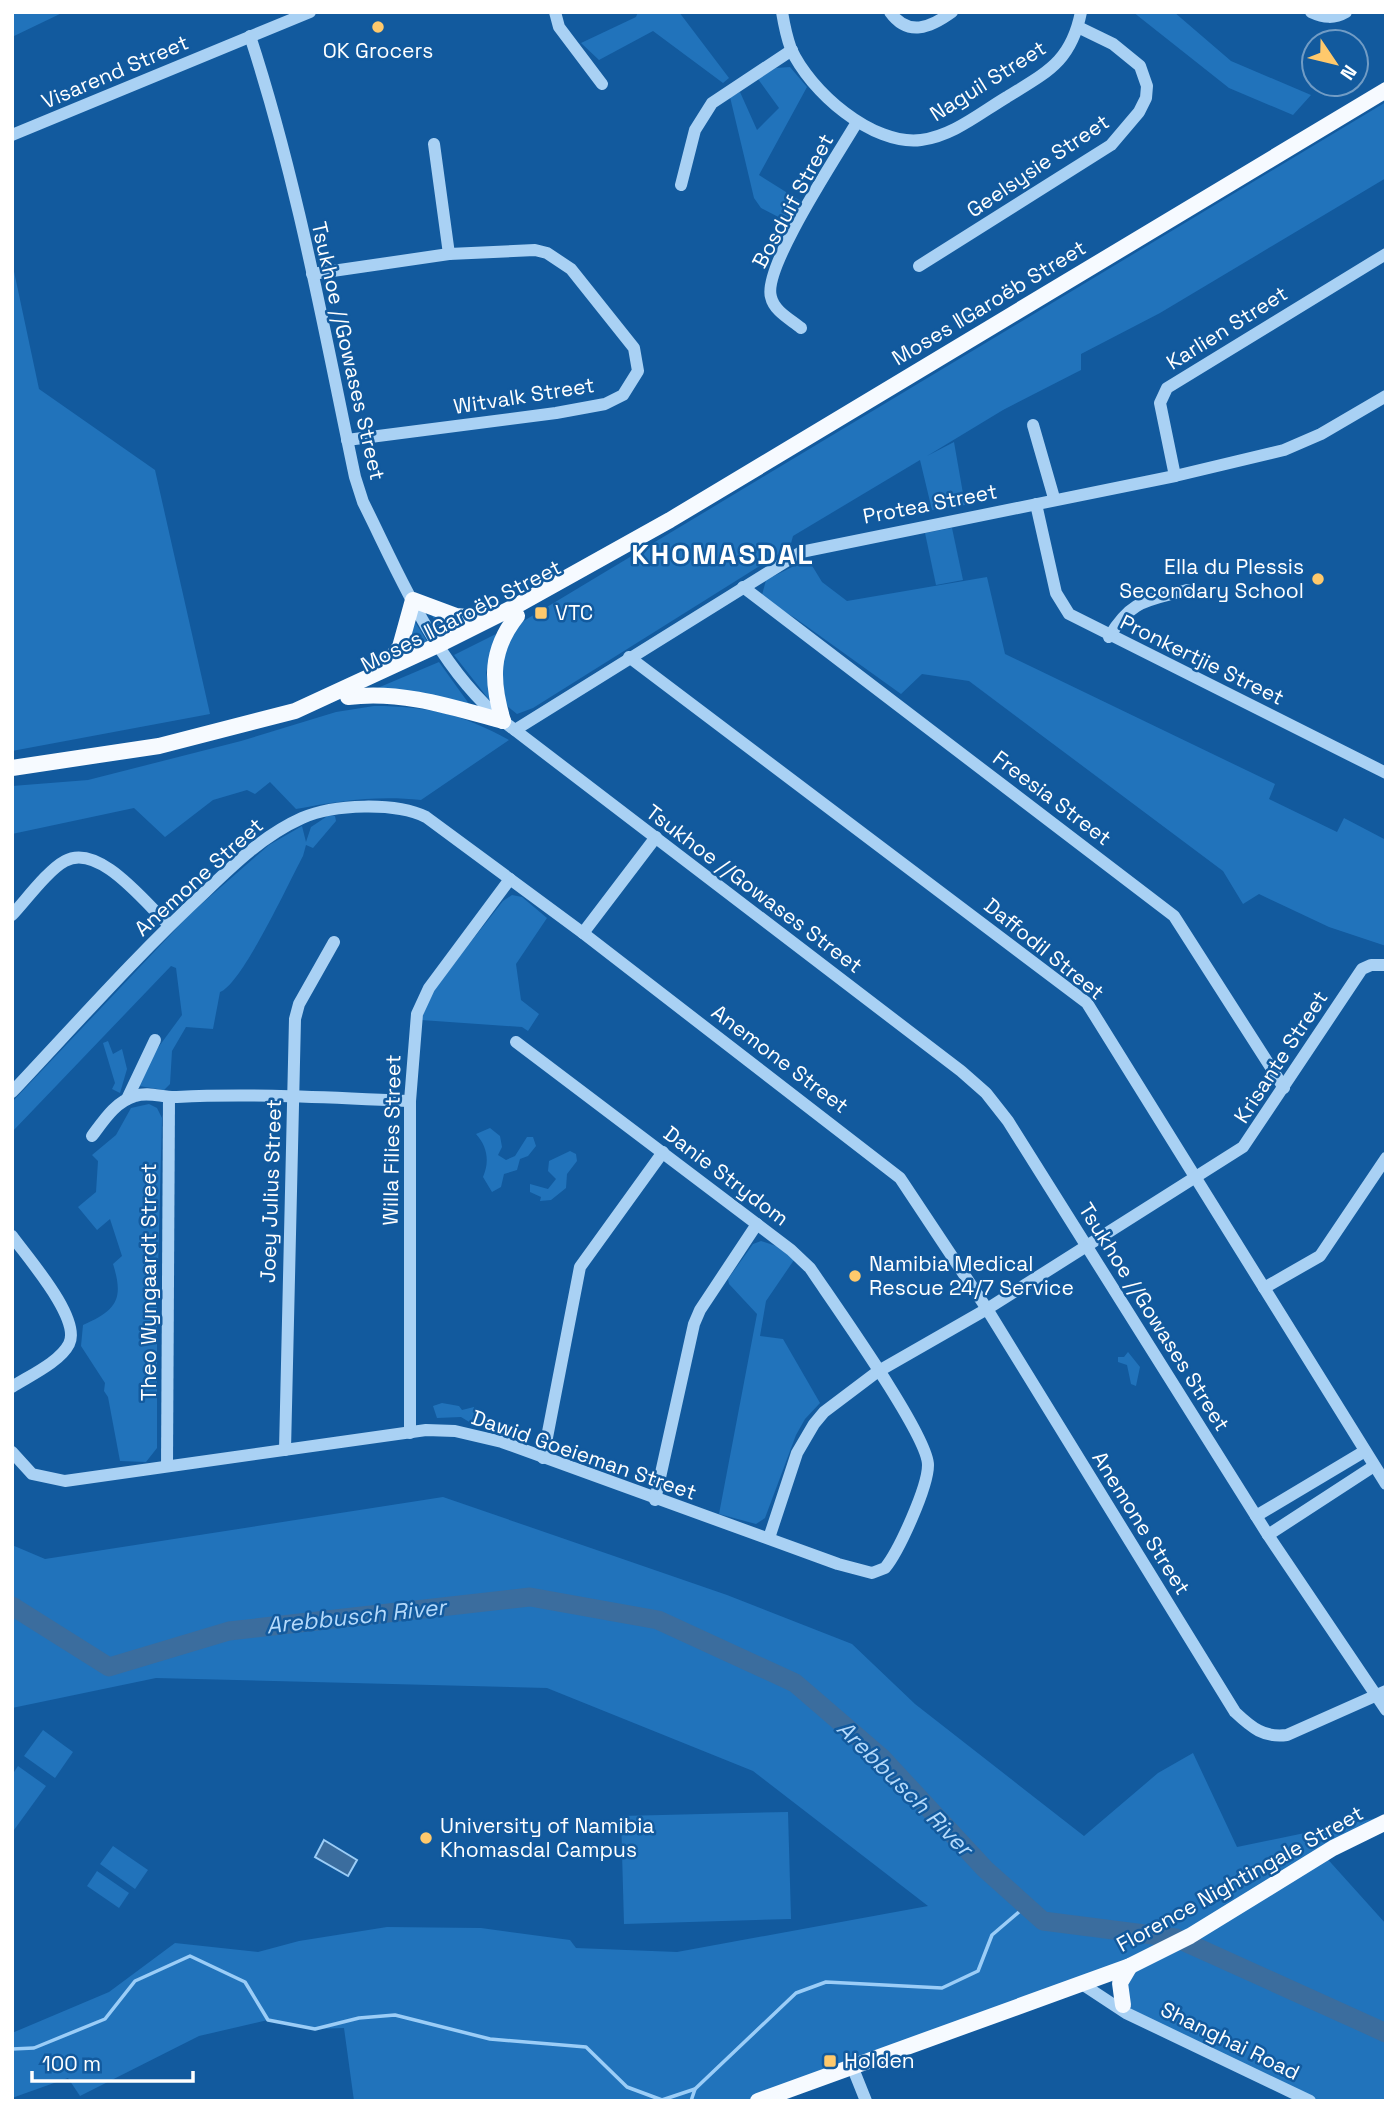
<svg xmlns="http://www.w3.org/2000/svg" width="1398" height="2113" font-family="'Space Grotesk',sans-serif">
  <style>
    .green { fill: #2173bb }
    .water { fill: #3b6d9e; stroke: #9bcdf7; stroke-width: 2 }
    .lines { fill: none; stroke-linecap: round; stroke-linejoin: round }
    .stream { stroke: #9bcdf7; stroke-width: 3.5 }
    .river { stroke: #3b6d9e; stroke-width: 19 }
    .minor { stroke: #a9d1f4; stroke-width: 12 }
    .major { stroke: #f6faff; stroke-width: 16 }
    .poi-dot { fill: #ffc96c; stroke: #125a9e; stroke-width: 2.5 }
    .labels { text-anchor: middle; stroke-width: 5; stroke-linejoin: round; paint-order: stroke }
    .poi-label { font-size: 21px; fill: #fff; stroke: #125a9e; text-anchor: start }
    .street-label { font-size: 21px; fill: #fff; stroke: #125a9e }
    .water-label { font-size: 23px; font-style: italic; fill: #b5dafb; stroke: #125a9e }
    .district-label { font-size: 28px; font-weight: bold; letter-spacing: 2px; fill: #fff; stroke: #125a9e }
  </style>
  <rect width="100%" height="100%" fill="#125a9e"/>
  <g class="green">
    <polygon points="12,12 64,12 12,37"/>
    <polygon points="638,12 679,12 729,78 723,83 653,31 599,60 581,43 636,17"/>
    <polygon points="1133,12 1174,12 1231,61 1311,95 1293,115 1229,88"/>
    <polygon points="790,67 807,87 759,175 802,202 790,223 761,208 754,198 730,97 740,92 757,130 779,108 758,79 776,68"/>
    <path d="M1386,102V178L1160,313L1081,354V370L1003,410L927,456L954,442L965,505L932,510L920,460L793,536L790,547L533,708L517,714L506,705C501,664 494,657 522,622Z"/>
    <polygon points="12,262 39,389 155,470 210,714 12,751"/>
    <polygon points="952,528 963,580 936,585 925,533"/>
    <polygon points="808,559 822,582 847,601 987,577 1005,654 1275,784 1269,799 1337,832 1344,818 1386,840 1386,946 1329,927 1259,894 1243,904 1223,871 969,681 922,674 901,694 795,618 771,604 762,595 766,580"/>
    <polygon points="429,610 468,624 445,639"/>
    <polygon points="412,617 430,646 401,656"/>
    <polygon points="496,634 486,673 494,706 454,655"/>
    <polygon points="439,662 472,708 368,692"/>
    <path d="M374,706C428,706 462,714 509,740L421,800C378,795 338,801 296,809L270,782L255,794L247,790L213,800L165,837L134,808L12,834V786L88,780L241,741L336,712Z"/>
    <path d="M329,815L335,816L336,821L313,848L306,845L303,856C289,882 242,984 220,992L213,1029L186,1027L172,1051L170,1084L164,1090L139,1086L149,1060L182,1015L176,968L171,966L12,1132V1102L190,914L269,845L302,826L306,842L311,827Z"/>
    <polygon points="512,895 522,897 547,918 516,964 521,1000 539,1014 528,1031 522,1027 421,1020 433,990 503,901"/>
    <polygon points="108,1041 113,1054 122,1049 127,1069 120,1093 112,1089 115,1083 103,1043"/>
    <path d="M149,1104L157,1108L162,1118L157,1308V1448L146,1462L120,1461L108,1397L104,1391L105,1383L81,1346L83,1325C117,1310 124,1299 113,1264L122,1256L110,1219L97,1230L78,1207L96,1192L98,1161L92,1155L116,1135L131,1108Z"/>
    <path d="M490,1128L500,1136L502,1147L498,1155L506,1160L515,1156L527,1137H533L536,1146L528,1156L520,1159L517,1170L504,1174L501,1187L492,1192L483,1177C490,1161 487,1146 476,1134Z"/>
    <polygon points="570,1151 576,1154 577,1161 567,1174 566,1188 551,1200 540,1201 541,1197 530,1192 530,1184 548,1189 556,1179 548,1171 549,1161"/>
    <polygon points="761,1241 782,1248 794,1260 766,1301 760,1336 783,1339 820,1403 805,1419 796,1435 765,1518 756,1524 719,1514 757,1314 729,1284 728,1279 753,1244"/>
    <polygon points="1128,1352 1140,1367 1136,1386 1131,1384 1127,1365 1118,1362 1118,1357 1124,1357"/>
    <polygon points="442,1403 459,1406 462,1410 474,1407 479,1419 471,1423 461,1417 437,1418 433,1406"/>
    <polygon points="443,1497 727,1595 852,1644 915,1704 1084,1836 1158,1773 1193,1753 1237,1847 1386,1816 1323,1854 1386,1924 1386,2101 1310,2101 1123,2005 1123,1975 758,2101 354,2101 344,2028 315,2029 268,2020 199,2036 80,2096 68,2078 12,2098 12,2033 109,1992 175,1943 258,1952 299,1941 387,1927 481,1928 570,1940 576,1948 677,1952 928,1906 753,1771 547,1688 156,1678 12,1708 12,1545 45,1559"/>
    <polygon points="43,1730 73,1752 55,1778 24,1756"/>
    <polygon points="18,1766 46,1786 14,1830 12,1775"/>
    <polygon points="788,1812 791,1919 624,1924 621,1816"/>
    <polygon points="113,1846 148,1870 135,1889 100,1864"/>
    <polygon points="97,1871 129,1893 119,1908 87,1886"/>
  </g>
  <polygon class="water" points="324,1840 357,1860 348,1876 315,1857"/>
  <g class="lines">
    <g class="stream">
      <polyline points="12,2049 34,2048 105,2019 135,1981 190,1956 245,1982 268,2020 315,2029 359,2018 395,2015 490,2039 586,2047 627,2087 662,2100 695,2089 796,1993 826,1982 942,1988 978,1971 992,1935 1026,1906"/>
      <polyline points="691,2101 695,2089"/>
    </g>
    <polyline class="river" points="12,1606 109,1667 229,1631 530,1597 658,1620 795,1683 882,1758 985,1869 1043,1921 1176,1938 1386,2033"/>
    <g class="minor">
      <polyline points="555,12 559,27 602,84"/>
      <path d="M782,12C784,24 787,38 791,49C810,91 872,146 921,140C953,136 980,113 1007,97C1047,72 1071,62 1081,12"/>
      <path d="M890,12C908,37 930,28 952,12"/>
      <path d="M1311,12C1324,18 1334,19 1346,12"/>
      <path d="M250,36C297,179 324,330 355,477L363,502C401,578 436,666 503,721L961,1071L986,1093L1008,1121L1268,1535L1386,1710"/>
      <polyline points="12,135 310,12"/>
      <polyline points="434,144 449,254"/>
      <polyline points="681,185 695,130 712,103 792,50"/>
      <polyline points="919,266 1111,145 1139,112 1146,98 1147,86 1140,66 1113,44 1078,27"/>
      <polyline points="312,274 449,254 535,250 547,253 571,269 634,348 638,371 623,395 605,404 556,413 347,440"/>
      <path d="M801,328C790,319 774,311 771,297C762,268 839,153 857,122"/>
      <polyline points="1033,425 1054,498"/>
      <polyline points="1175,476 1160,403 1167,388 1386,254"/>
      <polyline points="1036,504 1056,593 1069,614 1386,773"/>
      <polyline points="743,587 1174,916 1284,1088"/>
      <path d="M1109,637C1132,599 1147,601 1187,590"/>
      <polyline points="629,657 1087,1003 1386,1484"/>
      <polyline points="515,730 801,552 1175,476 1284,450 1321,434 1386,396"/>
      <path d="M12,915C26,900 48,870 65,861C99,842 146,904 169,925"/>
      <polyline points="583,933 656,837"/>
      <path d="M12,1092C76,1024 137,955 205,892C234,864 264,835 302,818C334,804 395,802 426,817L583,933L900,1178L987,1309L1235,1712C1252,1728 1264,1738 1287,1735L1386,1691"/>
      <polyline points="127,1099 155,1040"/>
      <path d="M92,1136C104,1120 115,1102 135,1096C149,1091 163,1098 177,1097C255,1093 332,1098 410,1101"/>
      <path d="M12,1236C27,1257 82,1319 69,1344C60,1362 29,1376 12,1387"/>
      <polyline points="1264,1288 1320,1256 1386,1158"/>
      <polyline points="410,1433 410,1101 417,1014 429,988 510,879"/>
      <polyline points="285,1450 295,1019 299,1004 334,942"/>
      <path d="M12,1452L32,1474L65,1481L426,1430L455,1431L502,1442L838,1564L872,1573L885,1568C899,1551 928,1487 928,1465C928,1435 832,1301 810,1268L791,1250L516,1042"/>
      <polyline points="543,1458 580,1267 663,1152"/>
      <polyline points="167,1466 169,1098"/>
      <polyline points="655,1500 694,1324 700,1310 757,1224"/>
      <polyline points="1256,1516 1365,1451"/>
      <polyline points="1268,1535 1374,1466"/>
      <polyline points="769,1538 797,1453 814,1424 824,1412 877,1372 987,1309 1243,1147 1362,969 1371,965 1386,965"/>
      <polyline points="1082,1984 1126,2013 1310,2101"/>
      <polyline points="852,2066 866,2101"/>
    </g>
    <g class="major">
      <polyline points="382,670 400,647 413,600 456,616 488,619"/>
      <path d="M348,697C401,690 452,707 503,721"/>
      <path d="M503,721C491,681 490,650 517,616"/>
      <polyline points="12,768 159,746 295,711 438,645 514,607 670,520 1386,90"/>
      <polyline points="1123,2005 1120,1983 1130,1966"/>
      <polyline points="758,2101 1130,1966 1190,1936 1333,1848 1386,1822"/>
    </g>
  </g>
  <g class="poi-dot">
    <circle cx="378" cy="27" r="7"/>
    <circle cx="1318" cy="579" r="7"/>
    <rect x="534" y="606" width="14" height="14" rx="3.5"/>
    <circle cx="855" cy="1276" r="7"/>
    <circle cx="426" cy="1838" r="7"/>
    <rect x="823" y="2054" width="14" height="14" rx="3.5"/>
  </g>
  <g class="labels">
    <g class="poi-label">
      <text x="378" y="58" text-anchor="middle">OK Grocers</text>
      <text x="1304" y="574" text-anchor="end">Ella du Plessis<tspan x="1304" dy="24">Secondary School</tspan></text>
      <text x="555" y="620">VTC</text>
      <text x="869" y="1271">Namibia Medical<tspan x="869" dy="24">Rescue 24/7 Service</tspan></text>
      <text x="440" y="1833">University of Namibia<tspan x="440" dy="24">Khomasdal Campus</tspan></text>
      <text x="844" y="2068">Holden</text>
    </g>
    <g class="street-label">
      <text transform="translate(115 72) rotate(-23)" y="7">Visarend Street</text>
      <text transform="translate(988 81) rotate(-32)" y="7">Naguil Street</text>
      <text transform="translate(1038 166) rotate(-34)" y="7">Geelsysie Street</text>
      <text transform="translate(793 201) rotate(-62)" y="7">Bosduif Street</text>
      <text transform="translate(989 303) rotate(-31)" y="7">Moses ǁGaroëb Street</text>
      <text transform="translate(1227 328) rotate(-32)" y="7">Karlien Street</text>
      <text transform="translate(348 351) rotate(77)" y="7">Tsukhoe //Gowases Street</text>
      <text transform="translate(524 396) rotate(-9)" y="7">Witvalk Street</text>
      <text transform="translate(930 504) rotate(-11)" y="7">Protea Street</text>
      <text transform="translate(461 616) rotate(-27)" y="7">Moses ǁGaroëb Street</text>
      <text transform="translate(1202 660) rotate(26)" y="7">Pronkertjie Street</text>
      <text transform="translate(1052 798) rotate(37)" y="7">Freesia Street</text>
      <text transform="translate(199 877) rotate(-42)" y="7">Anemone Street</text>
      <text transform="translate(754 889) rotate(37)" y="7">Tsukhoe //Gowases Street</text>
      <text transform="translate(1044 949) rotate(39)" y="7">Daffodil Street</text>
      <text transform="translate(1281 1057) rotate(-57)" y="7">Krisante Street</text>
      <text transform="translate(780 1059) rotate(37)" y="7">Anemone Street</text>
      <text transform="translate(392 1140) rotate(-89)" y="7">Willa Filies Street</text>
      <text transform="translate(726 1176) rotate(37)" y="7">Danie Strydom</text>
      <text transform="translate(271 1191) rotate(-88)" y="7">Joey Julius Street</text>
      <text transform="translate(149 1282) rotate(-90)" y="7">Theo Wyngaardt Street</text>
      <text transform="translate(1154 1317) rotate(58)" y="7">Tsukhoe //Gowases Street</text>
      <text transform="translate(584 1455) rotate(19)" y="7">Dawid Goeieman Street</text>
      <text transform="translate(1141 1523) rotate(58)" y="7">Anemone Street</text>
      <text transform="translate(1240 1879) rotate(-29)" y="7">Florence Nightingale Street</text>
      <text transform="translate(1230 2041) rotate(26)" y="7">Shanghai Road</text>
    </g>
    <g class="water-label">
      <text transform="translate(356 1616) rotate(-6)" y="8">Arebbusch River</text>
      <text transform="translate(905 1788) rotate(45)" y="8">Arebbusch River</text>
    </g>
    <g class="district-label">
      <text x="723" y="564">KHOMASDAL</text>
    </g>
  </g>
  <rect width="1398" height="2113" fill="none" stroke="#ffffff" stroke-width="28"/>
  <g transform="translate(1335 63) rotate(125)"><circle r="33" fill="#125a9e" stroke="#719cc5" stroke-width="2"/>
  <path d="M0-5L12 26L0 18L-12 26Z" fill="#ffc96c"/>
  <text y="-10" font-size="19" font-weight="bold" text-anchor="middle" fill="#ffffff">N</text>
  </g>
  <path d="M32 2071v10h161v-10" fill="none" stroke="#ffffff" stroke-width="3.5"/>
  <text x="42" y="2071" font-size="21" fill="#ffffff" stroke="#125a9e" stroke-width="5" paint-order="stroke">100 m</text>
</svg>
